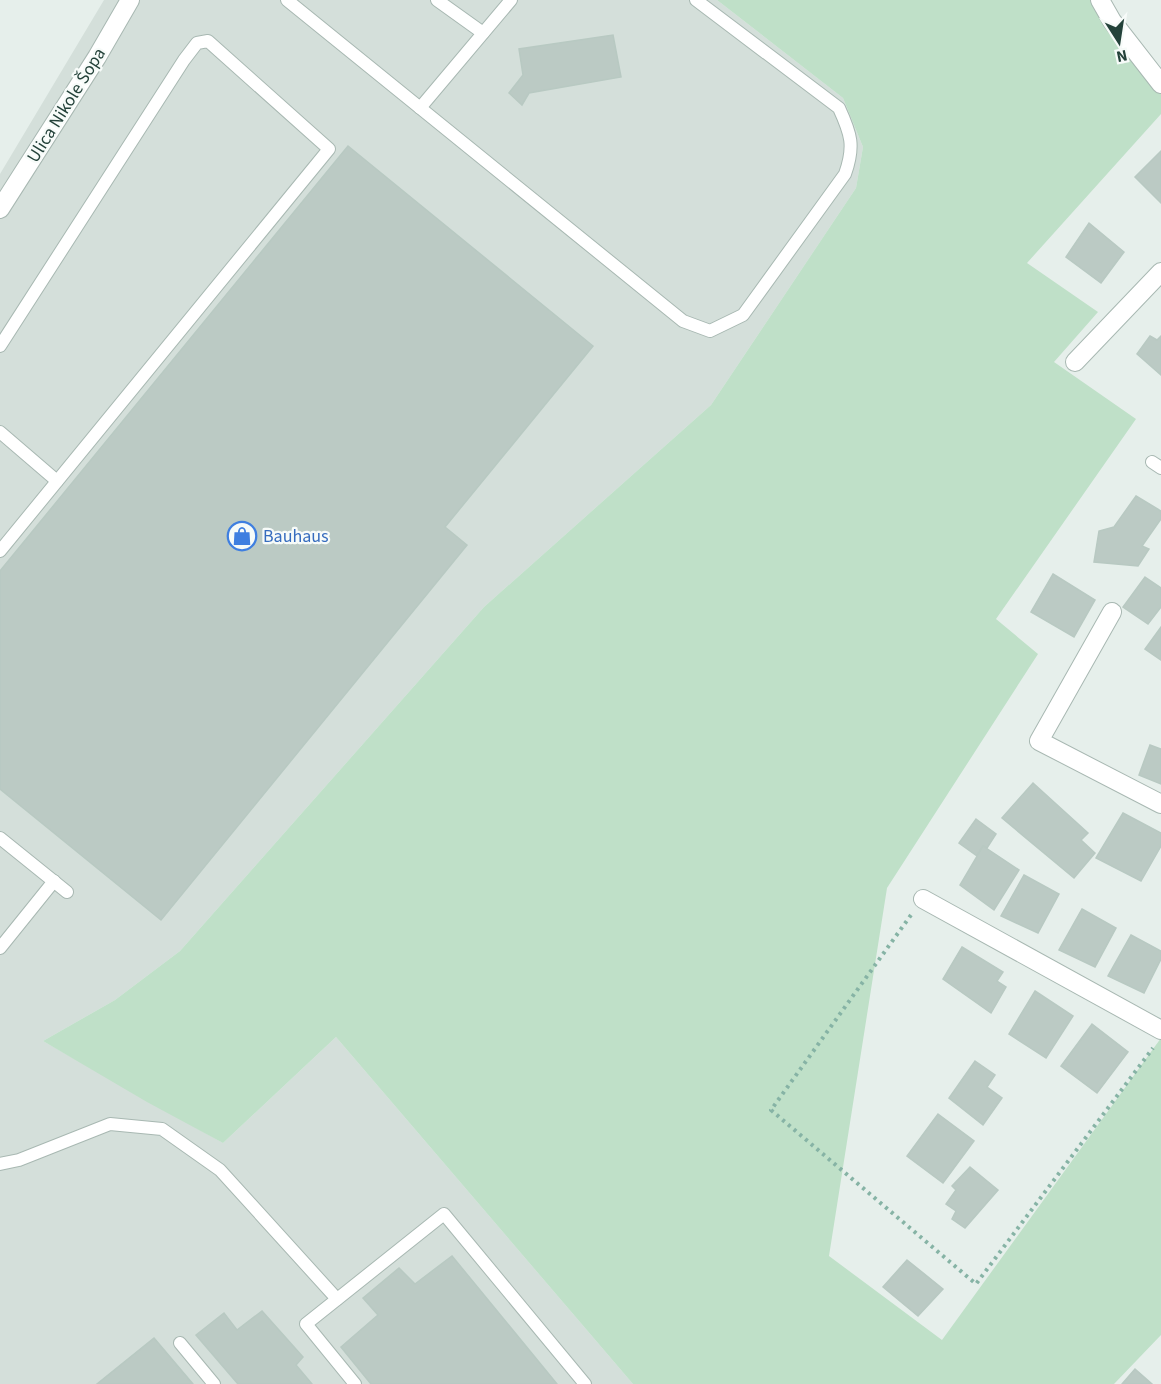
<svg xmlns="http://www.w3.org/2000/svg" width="1161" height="1384" font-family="'Source Sans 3',sans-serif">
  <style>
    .built { fill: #d4dfda }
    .green { fill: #bfe0c8 }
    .building { fill: #bbcac4; stroke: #b8c9c2; stroke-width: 1.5 }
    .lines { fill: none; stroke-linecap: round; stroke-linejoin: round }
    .service-casing { stroke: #a8b8b2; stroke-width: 14 }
    .minor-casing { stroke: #a8b8b2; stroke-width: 20 }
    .path { stroke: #86b3a5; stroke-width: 4; stroke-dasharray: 3 4.5; stroke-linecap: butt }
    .service { stroke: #fff; stroke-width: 12 }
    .minor { stroke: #fff; stroke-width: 18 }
    .labels { text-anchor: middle; stroke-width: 4.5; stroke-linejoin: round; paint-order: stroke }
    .street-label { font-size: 18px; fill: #24423a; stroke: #f7fbf9 }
    .shop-label { font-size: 18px; fill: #366cbe; stroke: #f7fbf9; text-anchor: start }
  </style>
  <rect width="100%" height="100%" fill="#e6efeb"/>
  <polygon class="built" points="104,0 717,0 843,98 863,147 856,188 711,405 484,607 180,951 115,1000 43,1041 223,1143 336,1037 633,1384 0,1384 0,174"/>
  <polygon class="green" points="717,0 1100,0 1161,84 1161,114 1027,263 1098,312 1054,362 1136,419 996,619 1038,654 887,888 829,1256 942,1340 1161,1038 1161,1335 1114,1384 633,1384 336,1037 223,1143 147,1102 43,1041 115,1000 180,951 484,607 711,405 856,188 863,147 843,98"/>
  <g class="building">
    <polygon points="613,35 621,77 529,93 522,105 509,93 523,75 519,49"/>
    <polygon points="348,146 593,346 445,527 467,545 161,920 0,789 0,571"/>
    <polygon points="1161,151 1161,203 1135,177"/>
    <polygon points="1089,223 1124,252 1101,283 1066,257"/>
    <polygon points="1150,336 1157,340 1161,336 1161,375 1137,354"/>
    <polygon points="1136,496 1161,511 1161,519 1142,546 1149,549 1138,566 1094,562 1099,531 1114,527"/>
    <polygon points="1053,574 1095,600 1074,637 1031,612"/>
    <polygon points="1145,577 1161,588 1161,607 1148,624 1123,607"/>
    <polygon points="1161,627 1161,660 1145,649"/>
    <polygon points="1150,745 1161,749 1161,784 1139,775"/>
    <polygon points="1033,783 1088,833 1081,840 1095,853 1074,878 1002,818"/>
    <polygon points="1123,813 1161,833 1161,846 1141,881 1096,858"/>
    <polygon points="976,819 996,834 987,848 983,846 977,856 959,843"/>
    <polygon points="983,846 1019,870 994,910 960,885"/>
    <polygon points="1024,875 1059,894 1038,933 1001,916"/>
    <polygon points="1082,909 1116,928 1095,967 1059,950"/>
    <polygon points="1131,935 1161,951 1161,959 1144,993 1108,976"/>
    <polygon points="962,947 1003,972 997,981 1006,987 991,1013 943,979"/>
    <polygon points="1035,991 1073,1016 1046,1058 1009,1034"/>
    <polygon points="1092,1024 1128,1052 1097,1093 1061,1066"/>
    <polygon points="975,1061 995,1075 987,1087 1002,1098 983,1125 949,1098"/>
    <polygon points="938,1114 974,1141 943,1183 907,1156"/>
    <polygon points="970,1167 998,1190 965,1228 952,1219 956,1211 946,1204 956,1190 952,1186"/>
    <polygon points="452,1256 557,1384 371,1384 341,1347 378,1315 363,1298 399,1268 415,1284"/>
    <polygon points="907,1260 943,1289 918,1316 883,1287"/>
    <polygon points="262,1311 303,1357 296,1365 312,1384 238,1384 196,1335 224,1313 237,1330"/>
    <polygon points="154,1338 193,1384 97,1384"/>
    <polygon points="1135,1369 1152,1384 1122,1384"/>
  </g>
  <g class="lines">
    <g class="service-casing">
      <g id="service">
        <path d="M287,0L683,321L710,331L743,315L845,174C855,146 851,134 839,108L696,0"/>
        <polyline points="437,0 483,33"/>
        <polyline points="420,108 511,0"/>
        <polyline points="0,346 184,60 197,43 208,41 329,149 0,551"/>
        <polyline points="0,432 57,481"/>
        <polyline points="1152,462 1161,468"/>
        <polyline points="0,838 67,892"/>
        <polyline points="0,948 54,881"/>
        <polyline points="0,1164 19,1160 110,1124 162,1129 220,1170 337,1299"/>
        <polyline points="180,1343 214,1384"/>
        <polyline points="355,1384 306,1324 444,1214 585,1384"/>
      </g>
    </g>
    <g class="minor-casing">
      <g id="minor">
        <polyline points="1100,0 1112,21 1161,84"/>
        <polyline points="0,209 97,57 130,0"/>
        <polyline points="1075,362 1161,272"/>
        <polyline points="1112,612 1039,741 1161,804"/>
        <polyline points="923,899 1161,1030"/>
      </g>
    </g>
    <polyline class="path" points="911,915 771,1110 976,1284 1153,1048"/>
    <use href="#service" class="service"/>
    <use href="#minor" class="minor"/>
  </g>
  <defs>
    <g id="shop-ring" transform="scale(1.5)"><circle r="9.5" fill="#f7fbf9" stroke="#3f7fe0" stroke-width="1.5"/><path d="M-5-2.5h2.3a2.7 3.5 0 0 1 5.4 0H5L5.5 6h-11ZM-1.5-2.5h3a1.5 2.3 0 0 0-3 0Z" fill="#3f7fe0"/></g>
  </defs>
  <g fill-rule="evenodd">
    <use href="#shop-ring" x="242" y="536"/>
  </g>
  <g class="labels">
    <g class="street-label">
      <text transform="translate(66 105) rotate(-58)" y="6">Ulica Nikole Šopa</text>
    </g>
    <g class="shop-label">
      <text x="263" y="542">Bauhaus</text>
    </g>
  </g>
  <g transform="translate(1119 42) rotate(168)" stroke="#f7fbf9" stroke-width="4.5" paint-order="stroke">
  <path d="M0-4.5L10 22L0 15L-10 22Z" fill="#24423a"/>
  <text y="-9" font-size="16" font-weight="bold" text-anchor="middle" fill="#24423a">N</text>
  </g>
</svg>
